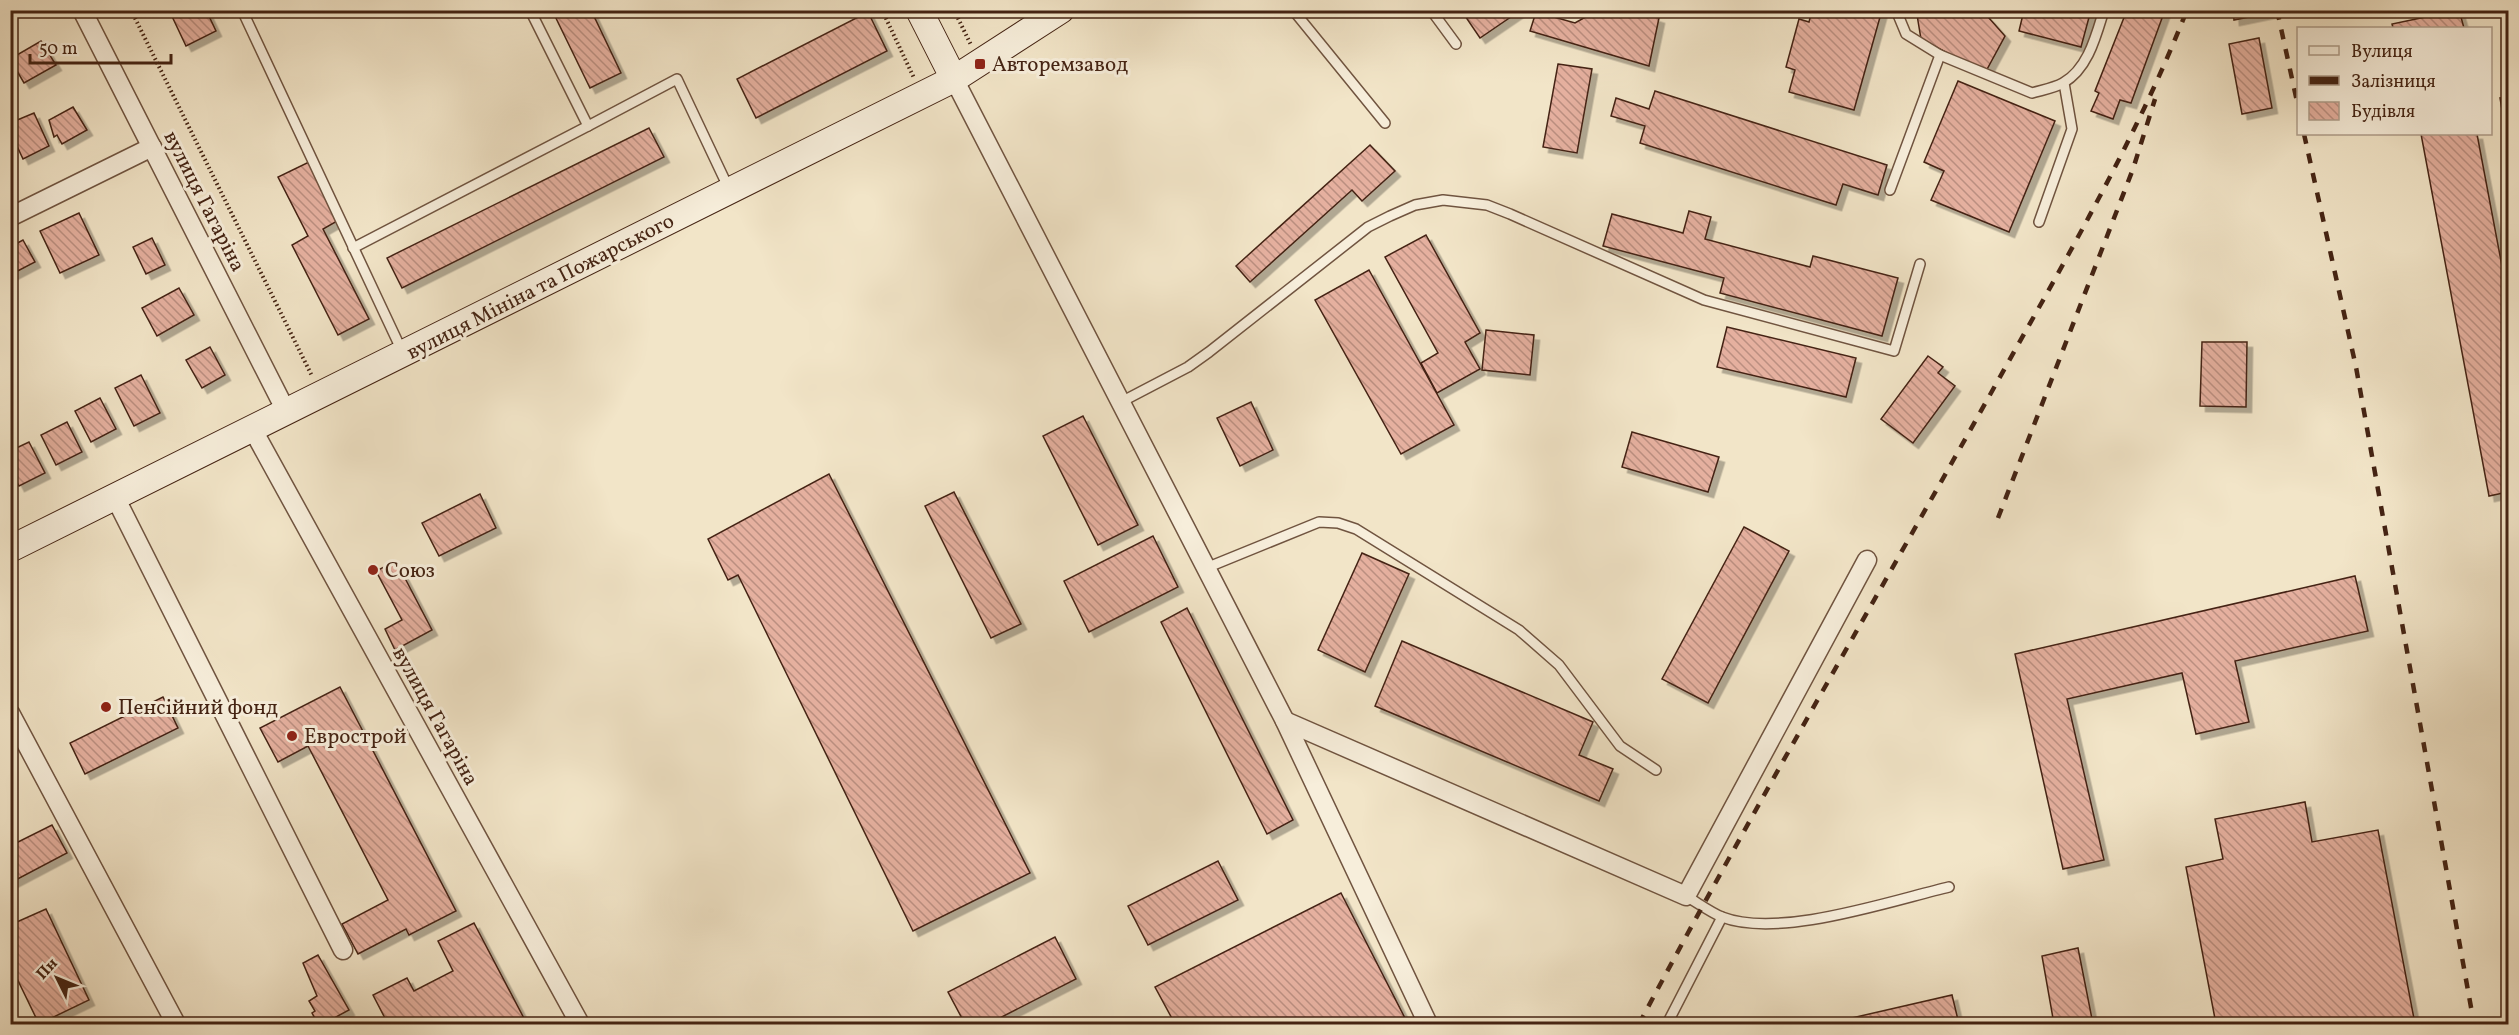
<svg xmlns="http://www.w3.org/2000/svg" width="2519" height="1035" font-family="Vollkorn,serif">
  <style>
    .building { fill: url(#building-back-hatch); stroke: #442313; stroke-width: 1.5; filter: url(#shadow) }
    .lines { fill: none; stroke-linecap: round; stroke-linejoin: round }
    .lane-casing { stroke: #705440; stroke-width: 12 }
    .street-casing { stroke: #705440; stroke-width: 21 }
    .secondary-casing { stroke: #442313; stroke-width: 28 }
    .path { stroke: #442313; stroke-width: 4; stroke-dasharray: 1.5 3; stroke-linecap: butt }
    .lane { stroke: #f7eedb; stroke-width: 9 }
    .street { stroke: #f7eedb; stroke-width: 18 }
    .secondary { stroke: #f7eedb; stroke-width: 26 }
    .rail { stroke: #442313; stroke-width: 4.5; stroke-dasharray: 10 10; stroke-linecap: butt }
    .poi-dot { fill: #8f2418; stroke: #f7eedb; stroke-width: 2 }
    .labels { text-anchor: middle; stroke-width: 6; stroke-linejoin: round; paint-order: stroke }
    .poi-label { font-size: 21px; fill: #442313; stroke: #f7eedb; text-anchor: start }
    .street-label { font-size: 21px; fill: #442313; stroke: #f7eedb }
  </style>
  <defs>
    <pattern id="building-back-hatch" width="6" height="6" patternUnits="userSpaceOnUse" patternTransform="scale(1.5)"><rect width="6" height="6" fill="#e5b09f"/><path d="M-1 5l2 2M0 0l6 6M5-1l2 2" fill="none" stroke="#bb8f80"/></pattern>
    <filter id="shadow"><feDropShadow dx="5.5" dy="5.5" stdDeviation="0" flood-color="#0004"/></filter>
  </defs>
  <rect width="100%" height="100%" fill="#f2e5c8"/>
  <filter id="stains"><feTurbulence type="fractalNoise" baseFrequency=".00333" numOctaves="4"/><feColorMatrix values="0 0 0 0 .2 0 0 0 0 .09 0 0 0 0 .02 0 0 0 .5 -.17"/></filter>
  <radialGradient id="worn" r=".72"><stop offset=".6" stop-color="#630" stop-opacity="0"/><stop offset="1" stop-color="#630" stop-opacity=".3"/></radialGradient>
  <g class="building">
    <polygon points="169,10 206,10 216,31 186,46"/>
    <polygon points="552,10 591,10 621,73 590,88"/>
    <polygon points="1461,10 1521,10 1480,38"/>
    <polygon points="1591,10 1633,10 1659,18 1649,66 1530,31 1536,12 1575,23 1591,14"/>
    <polygon points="1812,10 1882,10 1854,110 1789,92 1795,70 1786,67 1799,19 1809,22"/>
    <polygon points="1920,10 1980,10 1989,18 2005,36 1985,73 1921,39 1917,15"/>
    <polygon points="2024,10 2091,10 2081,47 2019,31"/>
    <polygon points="2127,10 2165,10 2131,103 2120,100 2113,119 2091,111 2099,93 2095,91"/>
    <polygon points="2233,10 2283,10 2234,20"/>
    <polygon points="2459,10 2464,28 2393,28 2392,24"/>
    <polygon points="868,12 887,51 756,118 737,79"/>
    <polygon points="2259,38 2272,108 2242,114 2229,44"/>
    <polygon points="41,41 56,65 24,83 10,59"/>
    <polygon points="1558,64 1592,69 1577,153 1543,147"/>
    <polygon points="1958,81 2055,121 2009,232 1931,200 1944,171 1924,162"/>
    <polygon points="1655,91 1887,165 1878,195 1843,184 1836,205 1640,143 1645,126 1611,116 1616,98 1649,109"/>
    <polygon points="2508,97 2508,145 2500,98"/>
    <polygon points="73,107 87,130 62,144 57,135 54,137 49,120"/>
    <polygon points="34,113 49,146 23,159 10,131 10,123"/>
    <polygon points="649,128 664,157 402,288 387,258"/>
    <polygon points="2421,134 2477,134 2508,298 2508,492 2489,496"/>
    <polygon points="1370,145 1395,171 1362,201 1352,190 1250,282 1236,266"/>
    <polygon points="309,162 339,220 323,229 369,319 338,335 292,245 308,236 278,177"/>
    <polygon points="1689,211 1711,217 1705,239 1810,267 1813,256 1898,278 1882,336 1720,293 1724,278 1603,246 1612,214 1683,233"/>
    <polygon points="79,213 99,255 60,273 40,231"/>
    <polygon points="1426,235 1480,333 1465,342 1480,369 1437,393 1421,363 1438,353 1385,257"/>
    <polygon points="152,238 165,265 146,274 133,247"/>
    <polygon points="23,240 35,262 10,275 10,247"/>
    <polygon points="1369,270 1454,425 1401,454 1315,300"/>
    <polygon points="179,288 194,315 157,336 142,308"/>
    <polygon points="1727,327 1856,358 1846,397 1717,367"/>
    <polygon points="1486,330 1534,335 1530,375 1482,370"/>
    <polygon points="2202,342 2247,342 2246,407 2200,406"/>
    <polygon points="210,347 225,375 202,388 186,360"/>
    <polygon points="1928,356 1943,367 1938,373 1955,386 1913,443 1881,419"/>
    <polygon points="141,375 160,413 134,426 115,388"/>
    <polygon points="100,398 116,429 91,442 75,411"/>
    <polygon points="1251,402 1273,450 1240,466 1217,418"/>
    <polygon points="1083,416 1138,525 1098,545 1043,436"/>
    <polygon points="67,422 82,452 56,465 41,435"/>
    <polygon points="1632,432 1719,457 1708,492 1622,467"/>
    <polygon points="29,442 45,473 19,486 10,469 10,451"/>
    <polygon points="829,474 1030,873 913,931 738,575 728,580 708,539"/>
    <polygon points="954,492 1021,624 991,638 925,506"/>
    <polygon points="480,494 496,528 439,556 422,523"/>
    <polygon points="1744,527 1789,551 1708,703 1662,679"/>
    <polygon points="1153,536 1178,587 1089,632 1064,581"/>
    <polygon points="1362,553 1409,574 1365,672 1318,650"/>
    <polygon points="396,561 432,630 395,650 385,629 402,620 376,571"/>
    <polygon points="2355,576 2368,631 2235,661 2249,722 2196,734 2182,673 2067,699 2104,860 2063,869 2015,654"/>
    <polygon points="1187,608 1293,820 1267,834 1161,622"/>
    <polygon points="1402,641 1593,722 1579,755 1613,769 1599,801 1375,706"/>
    <polygon points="340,687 456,911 409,935 406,929 358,954 342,924 388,900 308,746 278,762 260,728"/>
    <polygon points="163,697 178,728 85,774 70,743"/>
    <polygon points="2305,802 2312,842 2378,830 2415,1024 2216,1024 2186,867 2223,859 2215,819"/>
    <polygon points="52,825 67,853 10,883 10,846"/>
    <polygon points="1218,861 1238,900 1148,945 1128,906"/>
    <polygon points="1341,893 1408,1024 1175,1024 1155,987"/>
    <polygon points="46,909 89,1000 39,1024 10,964 10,925"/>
    <polygon points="474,923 527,1024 388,1024 373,995 407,978 414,991 453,971 438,941"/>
    <polygon points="1055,937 1076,979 988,1024 965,1024 948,992"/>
    <polygon points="2078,948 2093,1024 2054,1024 2042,956"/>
    <polygon points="318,955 349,1010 323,1024 318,1024 312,1013 315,1011 309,1001 317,996 303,963"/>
    <polygon points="1952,995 1959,1024 1830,1024 1830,1023"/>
  </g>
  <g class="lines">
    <g class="lane-casing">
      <g id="lane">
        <polyline points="242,10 402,351"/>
        <polyline points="1293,10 1385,123"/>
        <polyline points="1431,10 1456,44"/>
        <path d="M1896,10L1906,34L1940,55L2032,93C2042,90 2054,88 2063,83C2088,69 2096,36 2104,10"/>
        <polyline points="588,126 677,79 729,189"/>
        <polyline points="1890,190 1940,55"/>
        <polyline points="2039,222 2072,129 2064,83"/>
        <polyline points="353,248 588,126 530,10"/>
        <polyline points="1121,402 1188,367 1209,352 1368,227 1390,216 1415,205 1443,200 1487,205 1510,214 1704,300 1894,351 1920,264"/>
        <polyline points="1206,568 1319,522 1338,523 1356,529 1519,630 1559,665 1620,746 1656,770"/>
        <path d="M1686,896C1698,903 1710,912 1722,917C1779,939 1890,901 1949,887"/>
        <polyline points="1667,1024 1722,917"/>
      </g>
    </g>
    <g class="street-casing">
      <g id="street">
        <polyline points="82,10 287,413"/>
        <polyline points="954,79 1285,721 1428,1024"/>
        <polyline points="10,217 152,147"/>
        <polyline points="253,430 580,1024"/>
        <polyline points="115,497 343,950"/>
        <polyline points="10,713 176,1024"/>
        <polyline points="1285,721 1686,896 1867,560"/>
      </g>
    </g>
    <g class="secondary-casing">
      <g id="secondary">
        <polyline points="919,10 954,79"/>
        <polyline points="10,549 954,79 1061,10"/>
      </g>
    </g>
    <g class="path">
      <polyline points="131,10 312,376"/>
      <polyline points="882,10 914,78"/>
      <polyline points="954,10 971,45"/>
    </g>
    <use href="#lane" class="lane"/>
    <use href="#street" class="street"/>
    <use href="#secondary" class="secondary"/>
    <g class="rail">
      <polyline points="2277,10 2298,106"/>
      <polyline points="2304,134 2356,367 2474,1024"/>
      <polyline points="1998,518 2133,169 2155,99"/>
      <path d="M1639,1024C1750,815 1870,609 1986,402C2057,274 2133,147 2187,10"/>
    </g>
  </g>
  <g class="poi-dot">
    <rect x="974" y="58" width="12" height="12" rx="3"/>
    <circle cx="373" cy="570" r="6"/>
    <circle cx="106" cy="707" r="6"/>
    <circle cx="292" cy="736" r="6"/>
  </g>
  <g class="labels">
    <g class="poi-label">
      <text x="992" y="71">Авторемзавод</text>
      <text x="385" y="577">Союз</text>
      <text x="118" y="714">Пенсійний фонд</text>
      <text x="304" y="743">Еврострой</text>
    </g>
    <g class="street-label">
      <text transform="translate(205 201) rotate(63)" y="7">вулиця Гагаріна</text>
      <text transform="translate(540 286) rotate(-27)" y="7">вулиця Мініна та Пожарського</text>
      <text transform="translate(436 716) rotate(61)" y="7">вулиця Гагаріна</text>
    </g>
  </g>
  <rect width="2519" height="1035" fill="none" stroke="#f2e5c8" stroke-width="36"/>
  <rect x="12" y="12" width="2495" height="1011" fill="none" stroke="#442313" stroke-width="3"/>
  <rect x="18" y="18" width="2483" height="999" fill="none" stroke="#442313" stroke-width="1.5"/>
  <rect x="2297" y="27" width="195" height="108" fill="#f7eedb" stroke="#af9d8b" stroke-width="1.5"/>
  <rect x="2309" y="46" width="30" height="9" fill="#f7eedb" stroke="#af9d8b" stroke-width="1.5"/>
  <text x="2351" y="57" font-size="18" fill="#442313">Вулиця</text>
  <rect x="2309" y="76" width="30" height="9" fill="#442313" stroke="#af9d8b" stroke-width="1.5"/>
  <text x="2351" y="87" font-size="18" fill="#442313">Залізниця</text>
  <rect x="2309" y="102" width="30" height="18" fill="url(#building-back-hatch)" stroke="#af9d8b" stroke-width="1.5"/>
  <text x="2351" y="117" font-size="18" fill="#442313">Будівля</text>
  <g transform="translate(57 978) rotate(313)" stroke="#f7eedb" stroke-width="4.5" paint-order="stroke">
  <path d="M0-4.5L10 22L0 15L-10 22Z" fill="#442313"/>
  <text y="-9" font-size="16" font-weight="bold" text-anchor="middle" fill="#442313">Пн</text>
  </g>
  <path d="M30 54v9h141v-9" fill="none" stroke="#442313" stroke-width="3"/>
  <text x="39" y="54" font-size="18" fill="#442313" stroke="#f7eedb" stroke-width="4.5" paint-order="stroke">50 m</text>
  <rect width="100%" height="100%" filter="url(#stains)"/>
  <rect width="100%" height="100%" fill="url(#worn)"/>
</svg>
